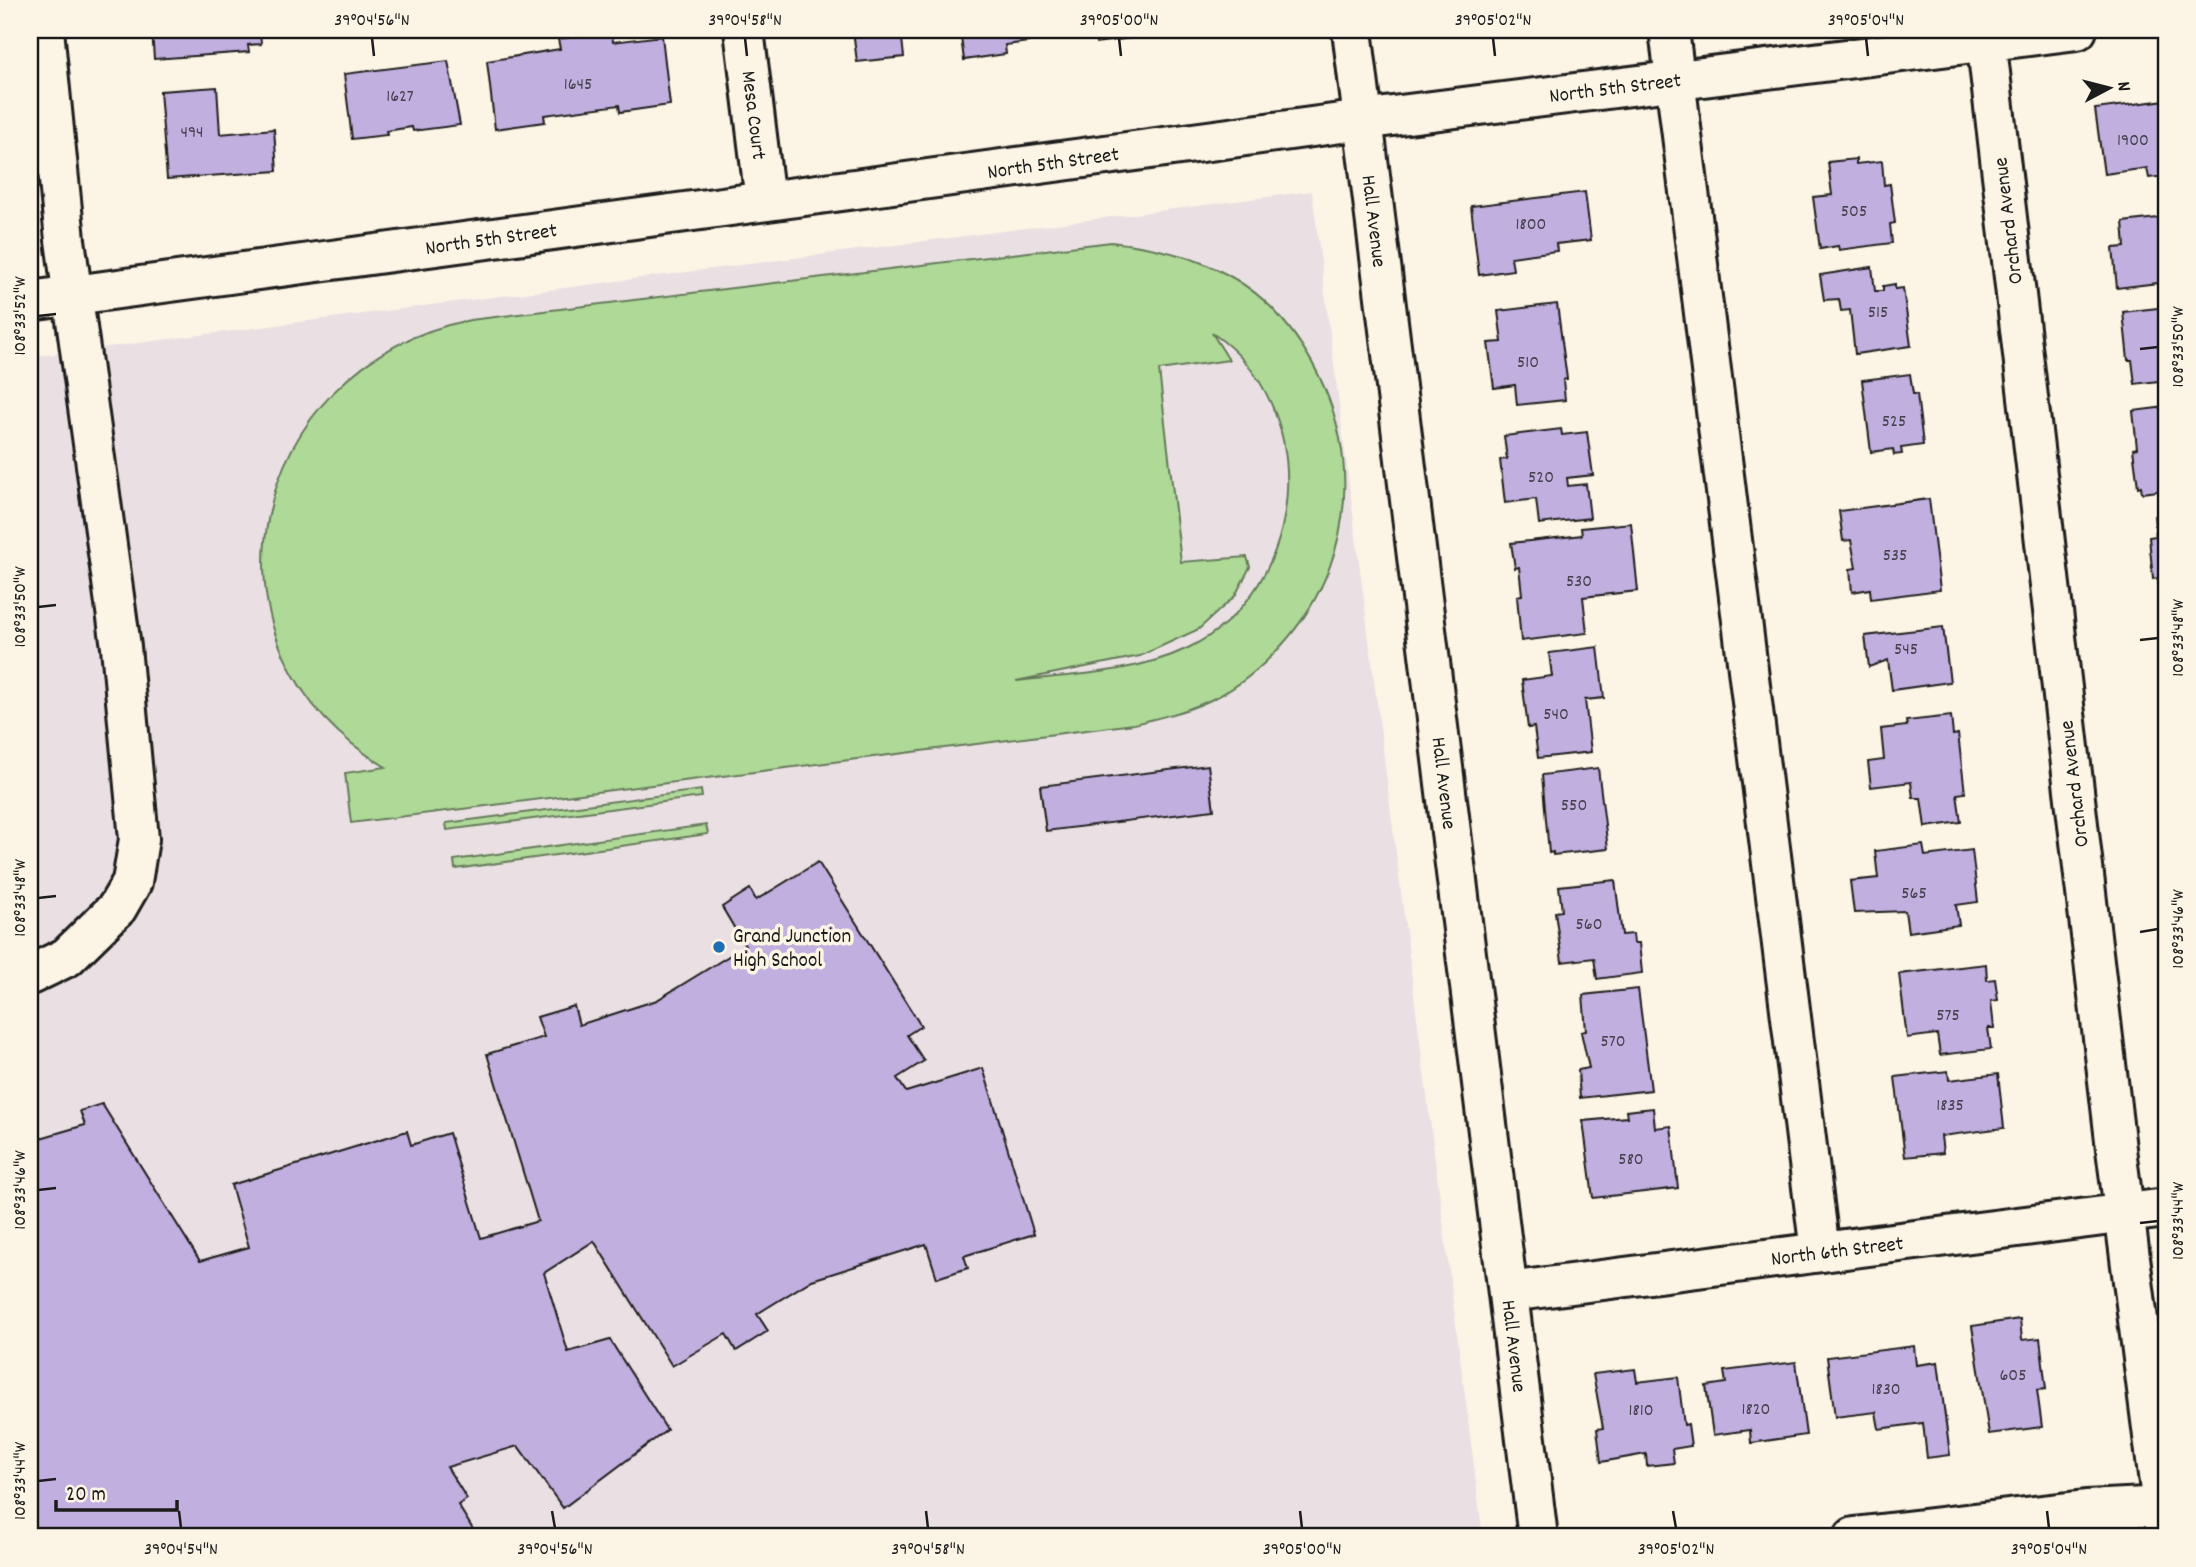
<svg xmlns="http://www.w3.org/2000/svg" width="2196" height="1567" font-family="Dekko,sans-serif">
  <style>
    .built { fill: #eae0e3 }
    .green { fill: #aed997; stroke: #657a5a; stroke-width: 2; fill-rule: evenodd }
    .building { fill: #c1afdf; stroke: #1c1c1c; stroke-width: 2 }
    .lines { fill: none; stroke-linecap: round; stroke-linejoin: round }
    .minor-casing { stroke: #1c1c1c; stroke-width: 44 }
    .minor { stroke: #fcf5e5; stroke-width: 38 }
    .ticks { fill: none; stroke: #1c1c1c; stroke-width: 2.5 }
    .poi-dot { fill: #1f6fb2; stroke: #fcf5e5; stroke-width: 2.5 }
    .labels { text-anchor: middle; stroke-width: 7; stroke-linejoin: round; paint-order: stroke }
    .number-label { font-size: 18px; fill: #45414d }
    .street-label { font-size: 21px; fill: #1c1c1c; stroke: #fcf5e5 }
    .poi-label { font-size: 21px; fill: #1c1c1c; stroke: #fcf5e5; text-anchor: start }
    .neatline { fill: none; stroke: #1c1c1c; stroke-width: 2.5 }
    .ticks-label { font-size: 18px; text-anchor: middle; fill: #1c1c1c }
  </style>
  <rect width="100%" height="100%" fill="#fcf5e5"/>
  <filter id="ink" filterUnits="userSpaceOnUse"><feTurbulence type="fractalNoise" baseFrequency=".0143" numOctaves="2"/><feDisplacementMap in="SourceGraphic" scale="14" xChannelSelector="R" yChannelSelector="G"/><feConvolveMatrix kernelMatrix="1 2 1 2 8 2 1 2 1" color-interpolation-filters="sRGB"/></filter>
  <g filter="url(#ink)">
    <polygon class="built" points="1312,191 1483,1537 30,1537 30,357"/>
    <g class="green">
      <path d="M1111,242C1174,249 1238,267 1281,318C1363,414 1368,551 1281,646C1263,666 1240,686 1215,698C1189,711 1162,717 1134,724L351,823L345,773L386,767C186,651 245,364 470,320ZM1212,333C1322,406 1309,590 1188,648C1136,673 1073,675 1016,681L1140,656L1199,629L1235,596L1250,567L1247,557L1181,562L1159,370L1229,360Z"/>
      <polygon points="701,790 702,797 447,830 446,823"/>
      <polygon points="706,825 708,834 455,869 454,860"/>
    </g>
    <g class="building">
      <polygon points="152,30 260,30 261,44 248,45 249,52 154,59"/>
      <polygon points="853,30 901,30 904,57 857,62"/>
      <polygon points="960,30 1027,30 1029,42 1005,45 1006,54 964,60"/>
      <polygon points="1094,30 1162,30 1162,34 1096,43"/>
      <polygon points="612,31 613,42 662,36 670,105 620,112 619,105 544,115 545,122 495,129 487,61 560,49 558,39"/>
      <polygon points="448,61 460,125 413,131 412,127 386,131 387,135 352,139 344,74"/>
      <polygon points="217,87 220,134 274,129 277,171 167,179 160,91"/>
      <polygon points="2166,100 2166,176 2149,178 2147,168 2104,174 2095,109"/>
      <polygon points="1856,159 1856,164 1882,161 1884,185 1890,184 1895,223 1890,224 1892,243 1839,250 1838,246 1820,249 1813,197 1832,195 1828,162"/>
      <polygon points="1585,192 1591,240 1556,244 1557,251 1511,257 1513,270 1479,275 1471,206"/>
      <polygon points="2166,217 2166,282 2117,288 2113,248 2125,247 2123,222"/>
      <polygon points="1872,267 1875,291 1883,291 1883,286 1895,284 1895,289 1903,288 1911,346 1855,354 1850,310 1841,311 1839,299 1824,300 1820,275"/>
      <polygon points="1557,304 1567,379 1563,380 1565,400 1517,405 1515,385 1494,388 1488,343 1502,342 1498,311"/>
      <polygon points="2166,307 2166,380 2135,384 2132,360 2128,360 2123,312"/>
      <polygon points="1910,374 1913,394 1917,394 1923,445 1901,448 1902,454 1894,455 1893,449 1871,452 1862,380"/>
      <polygon points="2166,407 2166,490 2142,493 2141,486 2138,487 2133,449 2137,448 2133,411"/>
      <polygon points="1561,429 1562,435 1587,432 1593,475 1567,478 1568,486 1586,484 1590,518 1539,524 1536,499 1505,503 1500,460 1507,459 1504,436"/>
      <polygon points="1929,499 1940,590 1871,599 1870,589 1852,592 1850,569 1856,568 1851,540 1843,541 1839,511"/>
      <polygon points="2166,514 2166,603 2161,604 2158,578 2153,579 2149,537 2156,536 2154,516"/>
      <polygon points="1631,523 1638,591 1583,597 1587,633 1521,641 1517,596 1522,595 1519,567 1515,568 1511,543 1582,535 1581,528"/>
      <polygon points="1943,627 1950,682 1892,690 1888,660 1869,667 1865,636"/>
      <polygon points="2160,631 2166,631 2166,675 2165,675"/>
      <polygon points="1598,647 1604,698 1585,700 1591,752 1538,758 1534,727 1528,728 1522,680 1552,676 1549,653"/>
      <polygon points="1951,716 1953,735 1958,734 1965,793 1957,794 1961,822 1925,827 1921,798 1913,798 1911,782 1871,787 1868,762 1884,760 1881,729 1907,726 1906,721"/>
      <polygon points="1208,765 1214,810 1046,831 1040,786"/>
      <polygon points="1598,768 1608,849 1553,855 1553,852 1549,853 1542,775"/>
      <polygon points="1923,845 1925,856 1972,850 1978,902 1956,905 1959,925 1908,932 1905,911 1854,913 1850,881 1878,878 1875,851"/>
      <polygon points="818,862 921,1026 907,1035 924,1061 897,1078 906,1092 983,1068 1034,1234 964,1256 968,1268 937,1278 926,1244 812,1280 757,1314 768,1331 736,1351 726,1334 672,1366 594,1241 544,1273 568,1352 610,1340 667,1430 563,1508 518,1446 447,1467 467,1499 458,1505 474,1531 464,1537 30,1537 30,1141 85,1125 80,1111 102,1104 200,1261 249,1247 231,1185 407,1131 411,1145 449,1133 481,1238 538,1221 487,1054 544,1037 537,1017 574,1006 579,1025 657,1000 745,946 722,907 750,889 756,900"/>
      <polygon points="1615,880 1622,935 1633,934 1634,943 1639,943 1642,973 1597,979 1594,958 1562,962 1555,912 1562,911 1559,886"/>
      <polygon points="1986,964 1987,980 1995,979 1998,1000 1991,1001 1994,1028 1988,1028 1991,1049 1940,1055 1937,1034 1907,1038 1899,974"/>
      <polygon points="1638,989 1651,1090 1580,1098 1578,1070 1589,1068 1581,1032 1586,1031 1583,995"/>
      <polygon points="1948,1071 1949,1080 1998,1074 2004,1128 1941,1136 1943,1153 1905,1157 1895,1077"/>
      <polygon points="1653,1108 1655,1128 1671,1126 1678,1188 1593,1198 1583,1121 1627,1117 1626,1111"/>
      <polygon points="2020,1319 2022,1340 2040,1338 2046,1389 2037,1390 2042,1427 1989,1434 1972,1326"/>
      <polygon points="1914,1346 1916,1365 1938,1362 1950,1455 1927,1458 1923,1423 1879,1429 1876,1412 1835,1417 1827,1357"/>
      <polygon points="1796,1362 1806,1435 1751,1443 1750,1430 1713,1435 1706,1386 1726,1383 1724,1371"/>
      <polygon points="1635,1369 1637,1382 1678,1377 1684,1425 1688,1424 1691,1446 1672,1449 1674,1463 1647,1466 1646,1454 1601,1462 1597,1429 1603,1428 1593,1374"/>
    </g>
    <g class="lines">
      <g class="minor-casing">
        <g id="minor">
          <polyline points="744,30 765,201"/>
          <polyline points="1352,30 1538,1537"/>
          <polyline points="1669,30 1820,1252"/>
          <polyline points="1985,30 2116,1149 2166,1537"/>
          <polyline points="30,301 1400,115 2077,30"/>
          <polyline points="30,975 67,957 117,908 132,882 139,839 121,647 65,240 44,30"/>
          <polyline points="1508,1292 2166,1208"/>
          <polyline points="1854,1537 2086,1510 2166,1506"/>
        </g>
      </g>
      <use href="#minor" class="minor"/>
    </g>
  </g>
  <path class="ticks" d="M372,38L374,56M745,38L747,56M1119,38L1121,56M1493,38L1495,56M1866,38L1868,56M38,316L56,314M2140,349L2158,347M38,607L56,605M2140,640L2158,638M38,898L56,896M2140,932L2158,929M38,1190L56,1188M2140,1223L2158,1221M38,1481L56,1479M179,1511L181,1528M552,1511L555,1528M926,1511L928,1528M1300,1511L1302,1528M1673,1511L1676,1528M2047,1511L2049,1528"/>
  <circle class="poi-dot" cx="719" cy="947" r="7"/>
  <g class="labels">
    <g class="number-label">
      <text x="578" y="89">1645</text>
      <text x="400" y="101">1627</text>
      <text x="192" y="137">494</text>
      <text x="2133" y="145">1900</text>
      <text x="1854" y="216">505</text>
      <text x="1531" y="229">1800</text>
      <text x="1878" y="317">515</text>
      <text x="1528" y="367">510</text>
      <text x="1894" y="426">525</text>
      <text x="1541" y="482">520</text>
      <text x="1895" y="560">535</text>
      <text x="1579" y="586">530</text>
      <text x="1906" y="654">545</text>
      <text x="1556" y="719">540</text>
      <text x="1574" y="810">550</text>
      <text x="1914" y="898">565</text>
      <text x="1589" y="929">560</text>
      <text x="1948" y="1020">575</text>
      <text x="1613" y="1046">570</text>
      <text x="1950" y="1110">1835</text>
      <text x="1631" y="1164">580</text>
      <text x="2013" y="1380">605</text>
      <text x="1886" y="1394">1830</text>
      <text x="1756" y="1414">1820</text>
      <text x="1641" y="1415">1810</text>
    </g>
    <g class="street-label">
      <text transform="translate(1615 87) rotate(-7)" y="7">North 5th Street</text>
      <text transform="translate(755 115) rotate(83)" y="7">Mesa Court</text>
      <text transform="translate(1053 162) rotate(-8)" y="7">North 5th Street</text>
      <text transform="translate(1375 221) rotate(83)" y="7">Hall Avenue</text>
      <text transform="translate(2007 221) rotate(-97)" y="7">Orchard Avenue</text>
      <text transform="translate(491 238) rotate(-8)" y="7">North 5th Street</text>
      <text transform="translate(1445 783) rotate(83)" y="7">Hall Avenue</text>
      <text transform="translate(2073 784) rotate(-97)" y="7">Orchard Avenue</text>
      <text transform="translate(1837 1250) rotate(-7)" y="7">North 6th Street</text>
      <text transform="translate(1515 1346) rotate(83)" y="7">Hall Avenue</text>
    </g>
    <g class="poi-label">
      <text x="733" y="942">Grand Junction<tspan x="733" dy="24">High School</tspan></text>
    </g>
  </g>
  <rect width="2196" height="1567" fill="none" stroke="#fcf5e5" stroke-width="77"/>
  <g transform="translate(2109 88) rotate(83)" stroke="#fcf5e5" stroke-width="5" paint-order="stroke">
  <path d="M0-5L12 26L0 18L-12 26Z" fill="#1c1c1c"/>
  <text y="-10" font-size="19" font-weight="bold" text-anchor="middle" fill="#1c1c1c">N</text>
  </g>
  <path d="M56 1500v10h121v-10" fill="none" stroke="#1c1c1c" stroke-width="3.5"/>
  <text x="66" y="1500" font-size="21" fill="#1c1c1c" stroke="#fcf5e5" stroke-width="5" paint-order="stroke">20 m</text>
  <rect x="38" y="38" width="2120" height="1490" class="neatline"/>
  <g class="ticks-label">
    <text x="372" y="25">39°04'56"N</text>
    <text x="745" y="25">39°04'58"N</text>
    <text x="1119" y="25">39°05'00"N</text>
    <text x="1493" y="25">39°05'02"N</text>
    <text x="1866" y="25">39°05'04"N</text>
    <text transform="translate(19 316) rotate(-90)" y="6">108°33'52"W</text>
    <text transform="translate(2177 347) rotate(-90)" y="6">108°33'50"W</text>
    <text transform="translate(19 607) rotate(-90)" y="6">108°33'50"W</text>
    <text transform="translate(2177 638) rotate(-90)" y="6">108°33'48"W</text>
    <text transform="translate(19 898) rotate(-90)" y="6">108°33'48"W</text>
    <text transform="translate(2177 929) rotate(-90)" y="6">108°33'46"W</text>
    <text transform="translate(19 1190) rotate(-90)" y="6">108°33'46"W</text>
    <text transform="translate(2177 1221) rotate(-90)" y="6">108°33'44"W</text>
    <text transform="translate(19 1481) rotate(-90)" y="6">108°33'44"W</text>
    <text x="181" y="1554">39°04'54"N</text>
    <text x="555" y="1554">39°04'56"N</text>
    <text x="928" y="1554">39°04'58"N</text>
    <text x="1302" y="1554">39°05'00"N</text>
    <text x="1676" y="1554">39°05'02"N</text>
    <text x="2049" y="1554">39°05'04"N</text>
  </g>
</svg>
